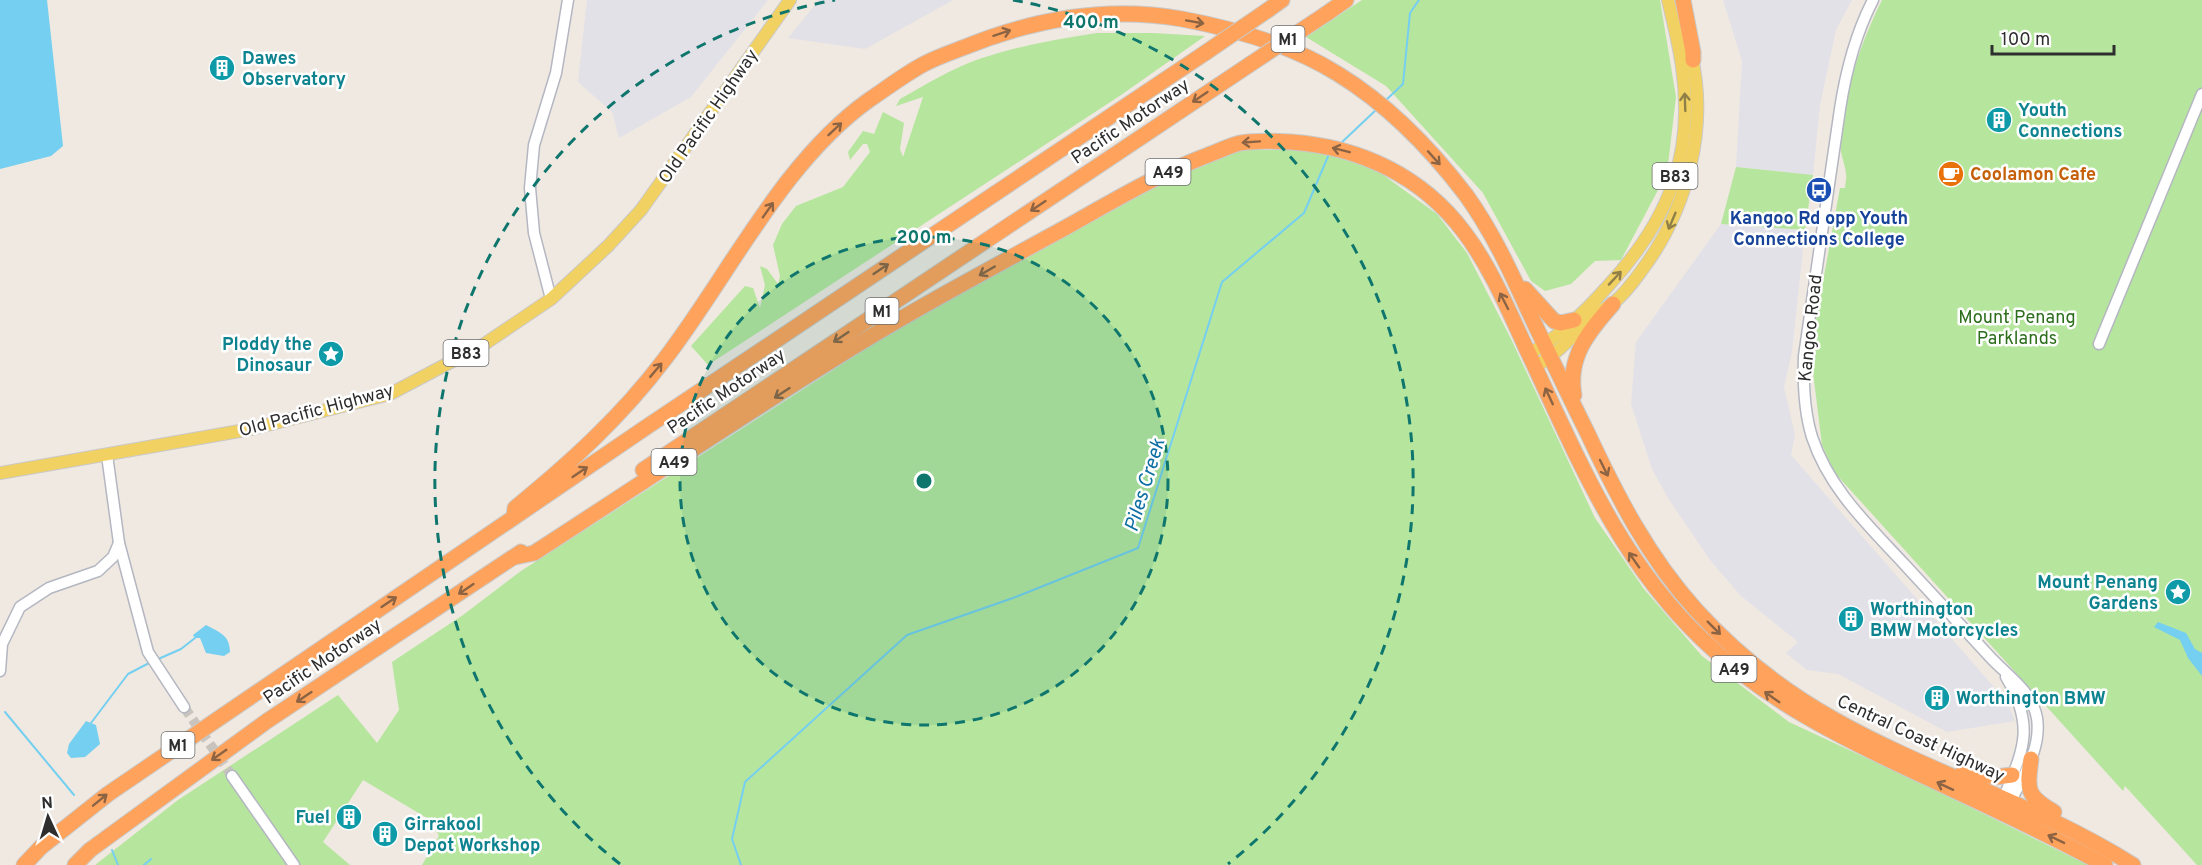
<svg xmlns="http://www.w3.org/2000/svg" width="2202" height="865" font-family="Overpass,sans-serif">
  <style>
    .industrial { fill: #e3e1e8 }
    .green { fill: #b6e59e }
    .water { fill: #75cff0 }
    .lines { fill: none; stroke-linecap: round; stroke-linejoin: round }
    .stream { stroke: #75cff0; stroke-width: 2 }
    .minor-tunnel { stroke: #c8c4bd; stroke-width: 10; stroke-dasharray: 10 5; stroke-linecap: butt }
    .minor-casing { stroke: #b4b7c1; stroke-width: 13 }
    .major-casing { stroke: #c9c9c9; stroke-width: 14 }
    .highway-casing { stroke: #c9c9c9; stroke-width: 17 }
    .minor { stroke: #fff; stroke-width: 10 }
    .major { stroke: #f2d163; stroke-width: 12 }
    .highway { stroke: #ffa35c; stroke-width: 15 }
    .highway-bridge-casing { stroke: #c9c9c9; stroke-width: 17; stroke-linecap: butt }
    .highway-bridge { stroke: #ffa35c; stroke-width: 15 }
    .oneway { stroke: #8c6343 }
    .oneway2 { stroke: #908048 }
    .ring { fill: none; stroke: #0f766e; stroke-width: 3; stroke-dasharray: 10 8 }
    .labels { text-anchor: middle; stroke-width: 5; stroke-linejoin: round; paint-order: stroke }
    .shield { fill: #fff; stroke: #6d6d6d; stroke-width: 1.5 }
    .shield-label { font-size: 16px; font-weight: bold; fill: #2e2e2e }
    .culture-label { font-size: 18px; font-weight: bold; fill: #0d838f; stroke: #fff; text-anchor: start }
    .street-label { font-size: 18px; fill: #2e2e2e; stroke: #fff }
    .food-label { font-size: 18px; font-weight: bold; fill: #c56008; stroke: #fff; text-anchor: start }
    .transit-label { font-size: 18px; font-weight: bold; fill: #164399; stroke: #fff }
    .park-label { font-size: 18px; fill: #2c6e1b; stroke: #fff }
    .water-label { font-size: 20px; font-style: italic; fill: #0d6fa3; stroke: #fff }
    .centre { fill: #0f766e; stroke: #fff; stroke-width: 3 }
    .ring-label { font-size: 18px; text-anchor: middle; font-weight: bold; fill: #0f766e; stroke: #fff; stroke-width: 5; stroke-linejoin: round; paint-order: stroke }
  </style>
  <rect width="100%" height="100%" fill="#efe9e1"/>
  <g class="industrial">
    <polygon points="587,0 768,0 691,97 619,138 612,112 578,82"/>
    <polygon points="819,0 953,0 865,49 788,38"/>
    <polygon points="1723,0 1852,0 1836,30 1820,105 1813,175 1736,167 1742,61"/>
    <polygon points="1721,224 1805,230 1792,352 1784,387 1795,435 1791,455 2008,703 2015,721 1947,732 1838,674 1807,670 1786,653 1798,642 1741,596 1710,560 1668,498 1652,469 1631,404 1636,342"/>
  </g>
  <g class="green">
    <polygon points="1362,0 1660,0 1676,97 1667,173 1621,260 1595,261 1571,284 1545,291 1531,281 1483,193 1386,86 1306,37"/>
    <path d="M1882,0H2202V865H2197L2125,786L2123,791L1834,472L1822,445L1813,372L1814,331L1840,188H1845C1845,184 1847,178 1846,174C1845,163 1840,154 1840,142C1844,92 1860,44 1882,0Z"/>
    <path d="M1097,33H1153L1205,36L1121,95L708,365L691,346L745,286L753,288L760,308L765,285L760,266L767,269L778,284L780,276L773,245L782,224L796,206L843,187L870,152L867,144H863L850,160L848,152L863,131L874,134L883,112L904,123L900,149L903,157L923,97L896,106L900,99C925,85 951,69 979,59C1017,46 1057,39 1097,33Z"/>
    <polygon points="1242,150 1309,150 1371,166 1437,214 1467,253 1511,339 1595,518 1644,589 1702,656 1789,722 1933,789 2088,865 422,865 439,836 432,821 363,780 323,842 350,865 95,865 178,800 338,695 377,743 399,710 392,662 463,615 521,571 903,325 1172,175"/>
    <polygon points="1736,167 1813,175 1805,230 1721,224"/>
  </g>
  <g class="water">
    <polygon points="0,0 47,0 63,146 51,156 0,169"/>
    <polygon points="2158,622 2186,633 2195,649 2202,653 2202,676 2188,658 2180,640 2154,627"/>
    <path d="M206,625C219,632 230,635 230,652L224,656L206,653L200,638H195L193,635Z"/>
    <polygon points="86,721 96,725 100,744 85,757 71,758 67,753 69,744"/>
  </g>
  <g class="lines">
    <g class="stream">
      <polyline points="1385,101 1403,84 1410,13 1419,0"/>
      <polyline points="1340,144 1377,109"/>
      <polyline points="156,660 181,649 195,638"/>
      <polyline points="5,712 74,795"/>
      <polyline points="91,723 128,674 151,662"/>
      <polyline points="112,850 118,865"/>
      <polyline points="144,865 151,859"/>
      <polyline points="741,865 732,839 745,782 907,635 1013,598 1138,548 1222,282 1304,213 1329,154"/>
    </g>
    <polyline class="minor-tunnel" points="184,707 232,776"/>
    <g class="minor-casing">
      <g id="minor">
        <path d="M1873,0C1855,35 1846,70 1840,109L1804,356C1803,383 1804,411 1812,437C1829,489 1869,526 1905,565C1934,596 1962,627 1991,658C2009,677 2032,691 2037,718C2042,751 2020,780 2008,808"/>
        <polyline points="551,299 534,233 530,188 534,145 556,73 568,0"/>
        <polyline points="2099,344 2202,94"/>
        <polyline points="107,455 119,543 148,652 184,707"/>
        <polyline points="0,671 2,644 20,607 49,588 98,571 113,557 119,543"/>
        <polyline points="232,776 294,865"/>
        <path d="M2001,804C2022,752 2037,729 2006,677"/>
      </g>
    </g>
    <g class="major-casing">
      <g id="major">
        <path d="M1529,354C1559,337 1585,312 1608,286C1668,221 1695,156 1682,67C1679,44 1673,22 1668,0"/>
        <path d="M1535,367C1559,353 1574,334 1593,316C1599,310 1606,309 1612,304C1624,295 1634,281 1642,270C1687,210 1709,128 1691,54"/>
        <polyline points="0,473 251,429 390,394 483,345 551,299 608,246 641,210 790,0"/>
      </g>
    </g>
    <g class="highway-casing">
      <g id="highway">
        <polyline points="1683,0 1693,52 1693,60"/>
        <polyline points="1268,10 1282,0"/>
        <polyline points="1326,14 1346,0"/>
        <polyline points="1525,289 1554,321 1561,323 1574,320"/>
        <path d="M1574,395C1567,357 1589,331 1613,304"/>
        <polyline points="643,470 1249,65"/>
        <path d="M514,517L515,508C570,463 621,417 664,360C728,277 782,162 869,100C887,88 905,74 924,64C937,57 952,52 965,47C1034,19 1108,6 1182,19C1235,29 1292,45 1338,74C1387,104 1431,149 1466,195C1492,231 1511,272 1529,312C1548,352 1567,392 1587,432C1617,496 1648,557 1696,610C1736,654 1783,691 1835,720C1931,774 2038,805 2133,865"/>
        <path d="M515,557L534,553C633,489 731,423 831,361C902,316 977,276 1050,236C1100,209 1149,178 1203,157C1215,153 1228,146 1240,143C1256,140 1275,141 1291,142C1360,147 1422,176 1464,232C1490,266 1508,309 1526,348C1576,453 1616,557 1702,639C1764,699 1838,736 1915,772C1979,802 2043,831 2105,865"/>
        <path d="M2031,759C2027,790 2026,796 2054,812"/>
        <polyline points="1963,772 1996,777 2012,775"/>
        <polyline points="24,865 41,847 108,794 645,428 1205,53"/>
        <polyline points="75,865 90,850 267,721 521,552"/>
      </g>
    </g>
    <use href="#minor" class="minor"/>
    <use href="#major" class="major"/>
    <use href="#highway" class="highway"/>
    <g class="highway-bridge-casing">
      <g id="highway-bridge">
        <polyline points="1205,53 1268,10"/>
        <polyline points="1249,65 1326,14"/>
      </g>
    </g>
    <use href="#highway-bridge" class="highway-bridge"/>
  </g>
  <defs><path id="oneway-shaft" d="M-6 0H5M1.5-3L5.5 0L1.5 3" fill="none" stroke-width="1.6" stroke-linecap="round" stroke-linejoin="round" transform="scale(1.5)"/></defs>
  <g class="oneway">
    <use href="#oneway-shaft" transform="translate(1195 22) rotate(10)"/>
    <use href="#oneway-shaft" transform="translate(1002 33) rotate(-18)"/>
    <use href="#oneway-shaft" transform="translate(1200 97) rotate(146)"/>
    <use href="#oneway-shaft" transform="translate(835 129) rotate(-43)"/>
    <use href="#oneway-shaft" transform="translate(1251 142) rotate(176)"/>
    <use href="#oneway-shaft" transform="translate(1341 150) rotate(-166)"/>
    <use href="#oneway-shaft" transform="translate(1434 158) rotate(48)"/>
    <use href="#oneway-shaft" transform="translate(1038 206) rotate(146)"/>
    <use href="#oneway-shaft" transform="translate(768 210) rotate(-55)"/>
    <use href="#oneway-shaft" transform="translate(881 269) rotate(-34)"/>
    <use href="#oneway-shaft" transform="translate(987 271) rotate(150)"/>
    <use href="#oneway-shaft" transform="translate(1504 301) rotate(-117)"/>
    <use href="#oneway-shaft" transform="translate(841 337) rotate(146)"/>
    <use href="#oneway-shaft" transform="translate(656 370) rotate(-50)"/>
    <use href="#oneway-shaft" transform="translate(782 393) rotate(147)"/>
    <use href="#oneway-shaft" transform="translate(1549 396) rotate(-115)"/>
    <use href="#oneway-shaft" transform="translate(1604 468) rotate(64)"/>
    <use href="#oneway-shaft" transform="translate(580 472) rotate(-34)"/>
    <use href="#oneway-shaft" transform="translate(1634 560) rotate(-125)"/>
    <use href="#oneway-shaft" transform="translate(466 589) rotate(146)"/>
    <use href="#oneway-shaft" transform="translate(389 602) rotate(-34)"/>
    <use href="#oneway-shaft" transform="translate(1714 628) rotate(45)"/>
    <use href="#oneway-shaft" transform="translate(304 697) rotate(146)"/>
    <use href="#oneway-shaft" transform="translate(1772 697) rotate(-145)"/>
    <use href="#oneway-shaft" transform="translate(219 755) rotate(145)"/>
    <use href="#oneway-shaft" transform="translate(1945 786) rotate(-155)"/>
    <use href="#oneway-shaft" transform="translate(100 800) rotate(-39)"/>
    <use href="#oneway-shaft" transform="translate(2056 839) rotate(-154)"/>
  </g>
  <g class="oneway2">
    <use href="#oneway-shaft" transform="translate(1685 102) rotate(-92)"/>
    <use href="#oneway-shaft" transform="translate(1672 221) rotate(113)"/>
    <use href="#oneway-shaft" transform="translate(1615 278) rotate(-47)"/>
  </g>
  <circle cx="924" cy="481" r="244" fill="#0f766e" fill-opacity=".12"/>
  <g class="ring">
    <circle cx="924" cy="481" r="244"/>
    <path d="M620 864A489 489 0 0 1 835 0M1013 0A489 489 0 0 1 1228 864"/>
  </g>
  <defs>
    <g id="building-disc" transform="scale(1.35)"><circle r="9.5" fill="#0f9aa8" stroke="#fff"/><path d="M-4-6H4V6H1V3H-1V6H-4ZM-2.5-4.3h1.7v1.8h-1.7ZM.8-4.3h1.7v1.8H.8ZM-2.5-1h1.7V.8h-1.7ZM.8-1h1.7V.8H.8Z" fill="#fff"/></g>
    <g id="cafe-disc" transform="scale(1.35)"><circle r="9.5" fill="#e8710a" stroke="#fff"/><path d="M-5.5-4.5H6V0H3Q3 3.5 0 3.5H-2.5Q-5.5 3.5-5.5 0ZM3-3.2v2h1.7v-2ZM-6 4.5H4V6H-6Z" fill="#fff"/></g>
    <g id="bus-disc" transform="scale(1.35)"><circle r="9.5" fill="#1a4fb4" stroke="#fff"/><path d="M-5-6H5V4H4V6H2V4H-2V6H-4V4H-5ZM-3.5-4V0h7V-4ZM-3.5 1.2v1.5H-2V1.2ZM2 1.2v1.5H3.5V1.2Z" fill="#fff"/></g>
    <g id="sight-disc" transform="scale(1.35)"><circle r="9.5" fill="#0f9aa8" stroke="#fff"/><path d="M0-6L1.8-2.2L6-1.7L2.9 1.2L3.7 5.4L0 3.3L-3.7 5.4L-2.9 1.2L-6-1.7L-1.8-2.2Z" fill="#fff"/></g>
  </defs>
  <g fill-rule="evenodd">
    <use href="#building-disc" x="222" y="68"/>
    <use href="#building-disc" x="1999" y="120"/>
    <use href="#cafe-disc" x="1951" y="174"/>
    <use href="#bus-disc" x="1819" y="190"/>
    <use href="#sight-disc" x="331" y="354"/>
    <use href="#sight-disc" x="2178" y="592"/>
    <use href="#building-disc" x="1851" y="619"/>
    <use href="#building-disc" x="1937" y="698"/>
    <use href="#building-disc" x="349" y="817"/>
    <use href="#building-disc" x="385" y="834"/>
  </g>
  <g class="labels">
    <g class="shield">
      <rect x="1271.5" y="26" width="33" height="26" rx="4.5"/>
      <rect x="1145.5" y="159" width="45" height="26" rx="4.5"/>
      <rect x="1652.5" y="163" width="45" height="26" rx="4.5"/>
      <rect x="865.5" y="298" width="33" height="26" rx="4.5"/>
      <rect x="443.5" y="340" width="45" height="26" rx="4.5"/>
      <rect x="651.5" y="449" width="45" height="26" rx="4.5"/>
      <rect x="1711.5" y="656" width="45" height="26" rx="4.5"/>
      <rect x="161.5" y="732" width="33" height="26" rx="4.5"/>
    </g>
    <g class="shield-label">
      <text x="1288" y="45">M1</text>
      <text x="1168" y="178">A49</text>
      <text x="1675" y="182">B83</text>
      <text x="882" y="317">M1</text>
      <text x="466" y="359">B83</text>
      <text x="674" y="468">A49</text>
      <text x="1734" y="675">A49</text>
      <text x="178" y="751">M1</text>
    </g>
    <g class="culture-label">
      <text x="242" y="64">Dawes<tspan x="242" dy="21">Observatory</tspan></text>
      <text x="2018" y="116">Youth<tspan x="2018" dy="21">Connections</tspan></text>
      <text x="312" y="350" text-anchor="end">Ploddy the<tspan x="312" dy="21">Dinosaur</tspan></text>
      <text x="2158" y="588" text-anchor="end">Mount Penang<tspan x="2158" dy="21">Gardens</tspan></text>
      <text x="1870" y="615">Worthington<tspan x="1870" dy="21">BMW Motorcycles</tspan></text>
      <text x="1956" y="704">Worthington BMW</text>
      <text x="330" y="823" text-anchor="end">Fuel</text>
      <text x="404" y="830">Girrakool<tspan x="404" dy="21">Depot Workshop</tspan></text>
    </g>
    <g class="street-label">
      <text transform="translate(708 116) rotate(-55)" y="6">Old Pacific Highway</text>
      <text transform="translate(1130 121) rotate(-34)" y="6">Pacific Motorway</text>
      <text transform="translate(1810 328) rotate(-84)" y="6">Kangoo Road</text>
      <text transform="translate(726 391) rotate(-34)" y="6">Pacific Motorway</text>
      <text transform="translate(316 410) rotate(-15)" y="6">Old Pacific Highway</text>
      <text transform="translate(322 661) rotate(-34)" y="6">Pacific Motorway</text>
      <text transform="translate(1921 738) rotate(25)" y="6">Central Coast Highway</text>
    </g>
    <g class="food-label">
      <text x="1970" y="180">Coolamon Cafe</text>
    </g>
    <g class="transit-label">
      <text x="1819" y="224">Kangoo Rd opp Youth<tspan x="1819" dy="21">Connections College</tspan></text>
    </g>
    <g class="park-label">
      <text x="2017" y="323">Mount Penang<tspan x="2017" dy="21">Parklands</tspan></text>
    </g>
    <g class="water-label">
      <text transform="translate(1144 485) rotate(-73)" y="7">Piles Creek</text>
    </g>
  </g>
  <circle cx="924" cy="481" r="9" class="centre"/>
  <g class="ring-label">
    <text x="1091" y="28">400 m</text>
    <text x="924" y="243">200 m</text>
  </g>
  <g transform="translate(48 817) rotate(356)" stroke="#ffffff" stroke-width="4.5" paint-order="stroke">
  <path d="M0-4.5L10 22L0 15L-10 22Z" fill="#2e2e2e"/>
  <text y="-9" font-size="16" font-weight="bold" text-anchor="middle" fill="#2e2e2e">N</text>
  </g>
  <path d="M1992 45v9h122v-9" fill="none" stroke="#2e2e2e" stroke-width="3"/>
  <text x="2001" y="45" font-size="18" fill="#2e2e2e" stroke="#ffffff" stroke-width="4.5" paint-order="stroke">100 m</text>
</svg>
